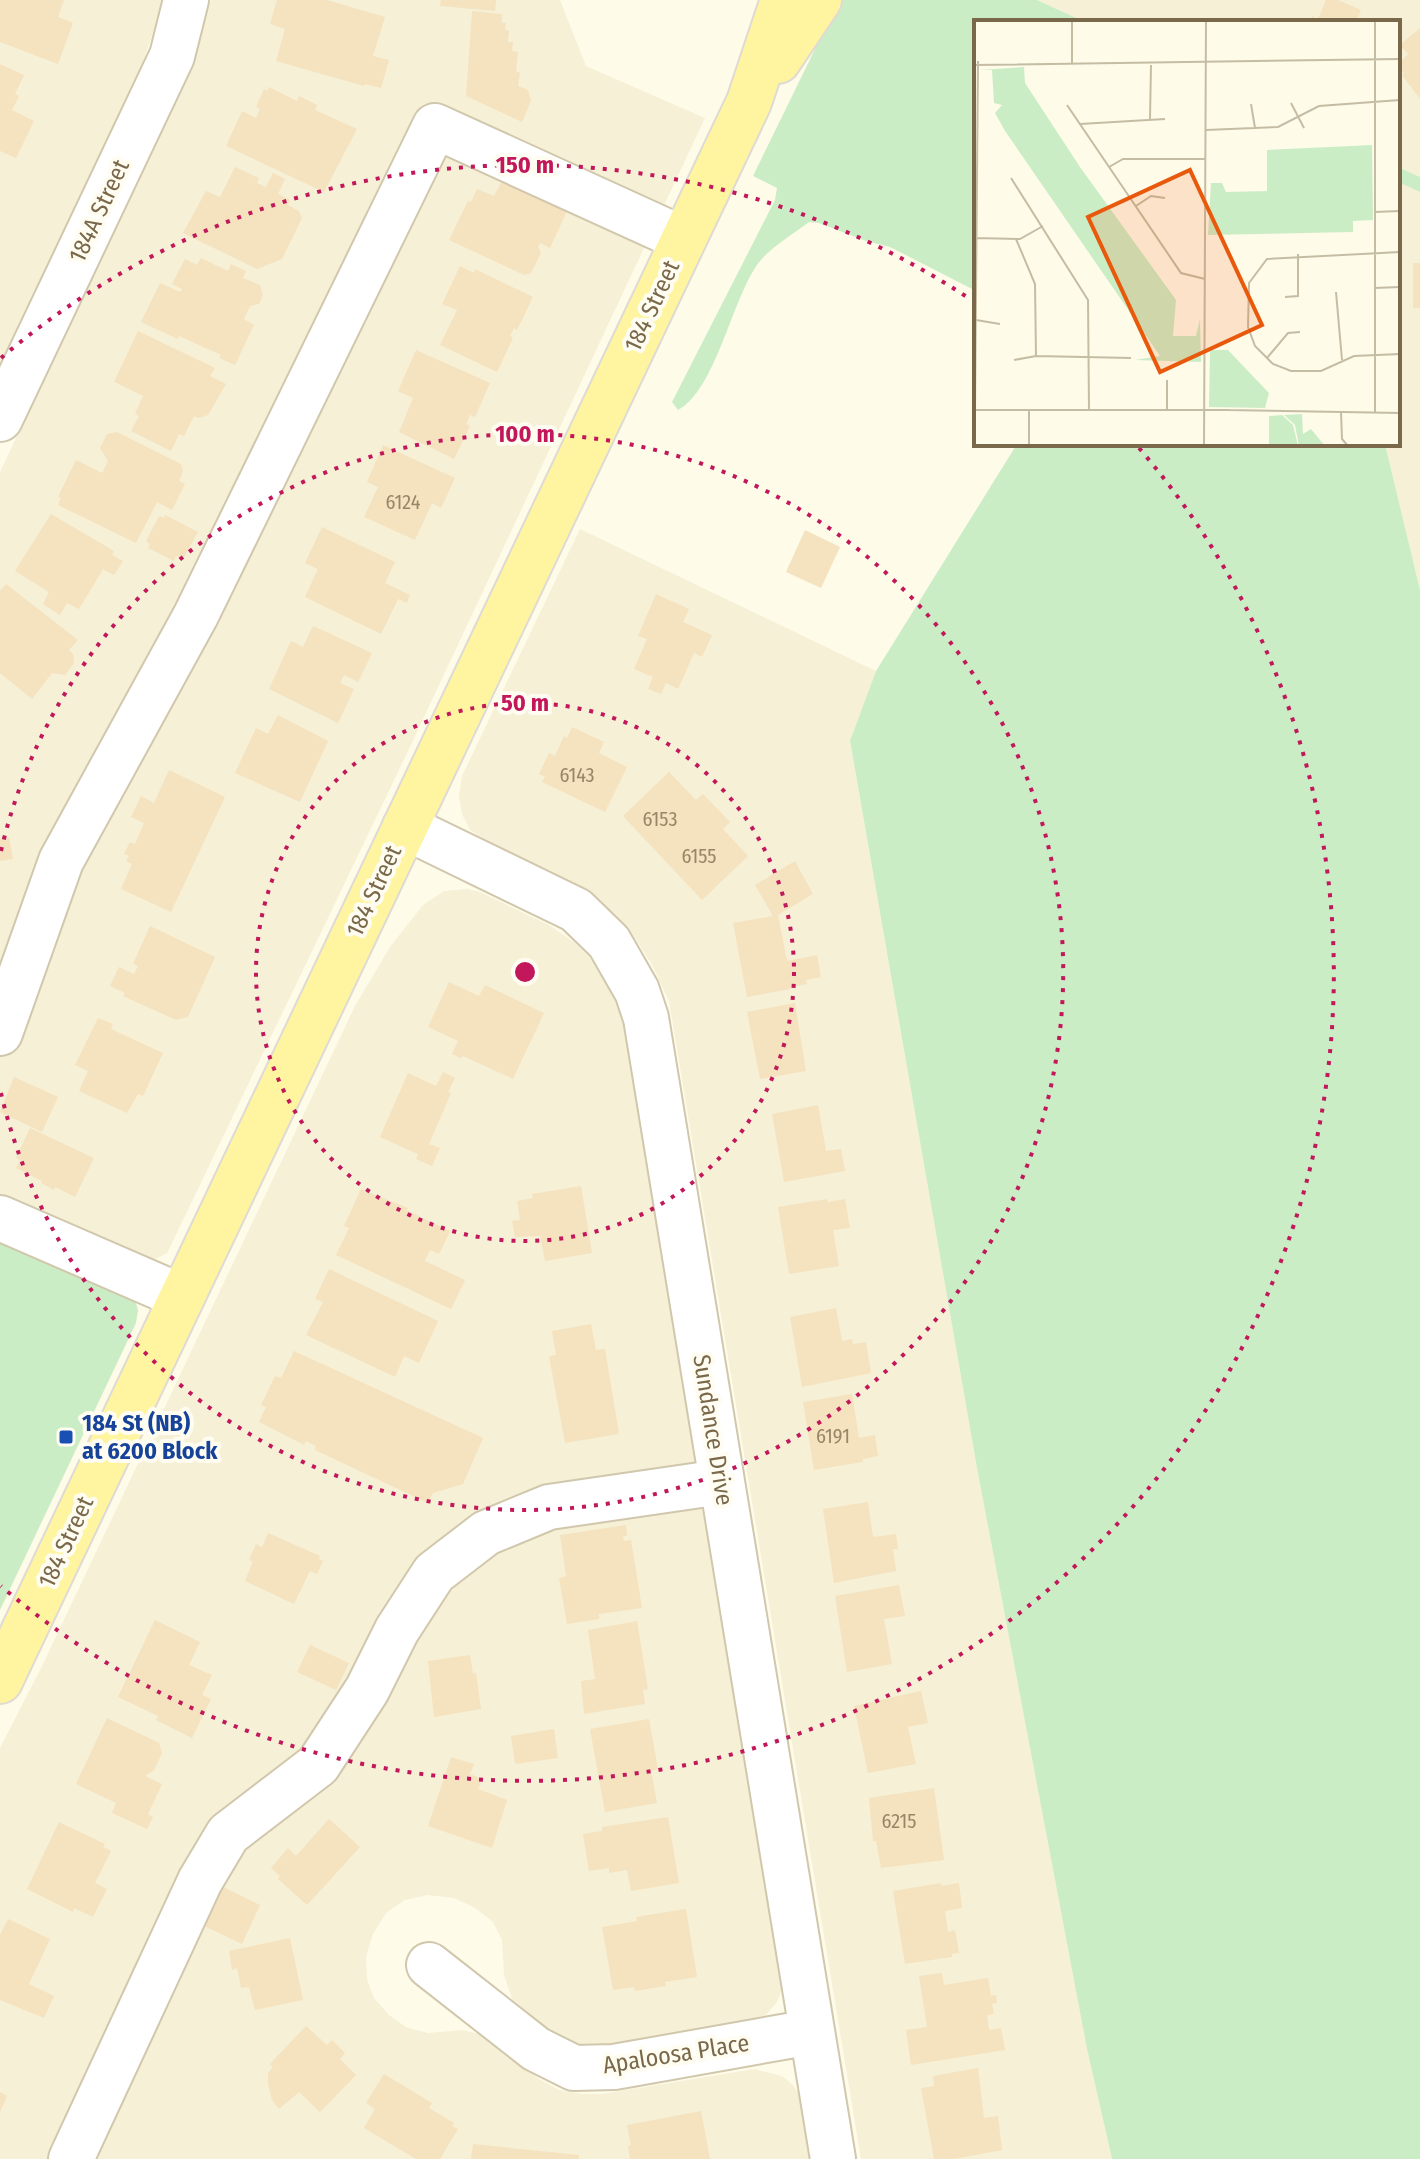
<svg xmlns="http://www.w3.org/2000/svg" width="1420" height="2159" font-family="'Fira Sans Condensed',sans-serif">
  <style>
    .residential { fill: #f6f0d7 }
    .green { fill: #cbedc6 }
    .building { fill: #f5e2bf }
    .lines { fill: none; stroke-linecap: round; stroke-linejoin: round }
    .minor-casing { stroke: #d1c7ad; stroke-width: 48 }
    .major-casing { stroke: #dfdbd4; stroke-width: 48 }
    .minor { stroke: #fff; stroke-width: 44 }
    .major { stroke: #fff49f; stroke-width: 44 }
    .ring { fill: none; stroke: #c2185b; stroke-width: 4; stroke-dasharray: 4 8 }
    .transit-dot { fill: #1a4fb4; stroke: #fffdf1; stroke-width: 3 }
    .labels { text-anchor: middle; stroke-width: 8; stroke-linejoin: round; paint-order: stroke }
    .number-label { font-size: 20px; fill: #998667 }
    .street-label { font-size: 24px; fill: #7a684a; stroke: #fffdf1 }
    .transit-label { font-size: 24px; font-weight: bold; fill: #164399; stroke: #fffdf1; text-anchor: start }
    .inset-road { fill: none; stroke: #c5bca4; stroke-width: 2 }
    .view { fill: #e8590c; fill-opacity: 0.15; stroke: #e8590c; stroke-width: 4 }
    .inset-edge { fill: none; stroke: #7a684a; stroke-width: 4 }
    .centre { fill: #c2185b; stroke: #fffdf1; stroke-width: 4 }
    .ring-label { font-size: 24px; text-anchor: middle; font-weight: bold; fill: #c2185b; stroke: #fffdf1; stroke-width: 8; stroke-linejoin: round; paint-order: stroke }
  </style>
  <rect width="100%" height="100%" fill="#fefbe9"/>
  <g class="residential">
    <polygon points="0,0 164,0 138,77 0,370"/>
    <polygon points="211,0 560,0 586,66 705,118 410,747 172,1243 167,1253 153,1260 143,1261 0,1199 0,472 181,90 197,52"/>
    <polygon points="1037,0 1420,0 1420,177 1398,167 1398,22 1085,22"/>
    <polygon points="1398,182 1420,192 1420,590 1385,444 1398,444"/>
    <polygon points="580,529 876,671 850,742 977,1468 1087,2049 1112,2159 861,2159 669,1001 651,963 627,926 591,895 503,851 470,830 462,814 459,796 462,776"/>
    <polygon points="468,889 480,892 549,925 575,943 596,964 612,988 624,1015 782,1976 782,1989 777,2002 767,2014 752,2022 582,2049 561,2040 512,1999 504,1975 502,1940 493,1922 475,1908 454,1898 428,1895 405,1900 386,1913 373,1934 366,1957 367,1979 374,1998 389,2015 406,2027 428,2033 462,2030 475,2033 488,2039 539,2079 559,2090 582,2094 602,2094 754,2069 782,2076 793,2085 801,2097 814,2159 0,2159 0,1748 42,1666 355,1006 390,947 423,905 444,891"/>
  </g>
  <g class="green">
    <path d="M839,0H1037L1085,22H976V291L890,247L866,241L819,223L809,222C792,235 769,248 757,265C732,300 715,391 678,410L672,402L775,200L777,188L753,176Z"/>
    <polygon points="1398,167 1420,177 1420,192 1398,182"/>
    <polygon points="1017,444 1385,444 1420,590 1420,2159 1112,2159 1087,2049 977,1468 850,741 876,671"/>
    <polygon points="0,1234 135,1300 138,1310 136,1323 0,1610"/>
  </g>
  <g class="building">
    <polygon points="0,0 64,0 58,17 73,23 58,64 0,42"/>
    <polygon points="277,0 327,0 385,17 373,56 389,60 381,88 365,84 364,86 276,61 285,29 270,24"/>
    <polygon points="441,0 496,0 495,11 440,6"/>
    <polygon points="1326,0 1338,0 1361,10 1356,22 1310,22 1312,16 1318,19"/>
    <polygon points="472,11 502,14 502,23 506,23 505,30 509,31 508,42 513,42 512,51 518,52 516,71 520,73 518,86 528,90 531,101 522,122 466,96"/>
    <polygon points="1420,28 1420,99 1402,75 1404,73 1398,65 1408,54 1400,45"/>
    <polygon points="0,64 24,75 15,94 19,96 12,110 34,121 16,158 0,151"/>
    <polygon points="269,87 297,101 299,96 317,105 315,110 357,129 324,192 226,146 242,111 256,118 260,109 256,107 264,89 267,91"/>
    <polygon points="235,167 259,178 257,183 266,187 273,173 285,179 278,194 290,200 288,205 299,211 302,218 282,259 257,269 183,233 206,191 220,197"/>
    <polygon points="504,177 568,209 550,248 540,243 538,247 541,253 531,273 524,275 449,240 468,201 471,202 477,189 494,196"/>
    <polygon points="201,258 228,271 231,264 246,271 243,278 260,285 263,295 259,304 250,306 244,319 254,325 235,365 219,358 221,355 179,336 178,339 141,322 160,283 180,292 182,289 172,284 185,259 197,265"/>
    <rect x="1413" y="263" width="7" height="45"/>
    <polygon points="460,266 474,273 475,269 533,297 517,330 514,328 510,336 513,338 497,372 440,345 457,310 442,304"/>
    <polygon points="138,331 215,368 210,376 226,384 208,415 199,418 194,416 184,436 179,434 171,451 131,431 139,416 135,414 143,396 114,382"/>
    <polygon points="416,350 490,383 475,417 470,415 466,424 470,426 454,459 399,432 413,398 398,391"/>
    <polygon points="117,432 181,464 183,471 179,481 185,484 172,510 157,502 136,543 58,505 61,498 58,497 76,460 102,473 108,461 100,448 107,434"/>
    <polygon points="383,445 455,478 441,508 432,503 415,540 364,517 378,487 367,482"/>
    <polygon points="51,514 114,551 112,555 123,561 114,575 103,569 79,609 67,603 60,615 43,604 49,592 15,571"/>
    <polygon points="165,515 198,532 183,559 176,556 174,561 148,548 150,544 146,541 159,516 164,518"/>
    <polygon points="322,527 395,562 385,583 410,595 407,603 398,599 381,634 305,597 318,569 305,563"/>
    <polygon points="805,530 840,547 821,588 786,572"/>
    <polygon points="6,584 78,640 69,650 73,654 74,663 65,675 52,673 32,699 0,673 0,591"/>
    <polygon points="656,594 689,609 683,622 712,635 702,657 694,653 678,689 666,683 661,694 648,689 653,677 634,669 647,639 638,636"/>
    <polygon points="313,626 372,653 358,682 344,675 340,683 354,689 338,723 269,689 291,641 303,647"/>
    <polygon points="278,715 328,741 300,802 235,773 256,728 268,734"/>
    <polygon points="572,727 604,742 599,753 627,767 605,812 542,782 545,777 539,774 549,753 555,756 564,736 567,738"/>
    <polygon points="169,770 225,797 171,912 121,889 132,864 126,861 129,856 124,854 130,842 135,844 144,823 131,817 141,796 154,803"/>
    <polygon points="669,772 696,800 703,794 730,822 723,829 748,856 702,900 623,816"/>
    <polygon points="9,837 13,859 0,861 0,839"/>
    <polygon points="795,861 813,894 778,915 787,961 817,955 821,977 806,980 807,984 791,987 791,989 747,997 733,923 773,916 755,885"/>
    <polygon points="150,926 215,957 188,1017 176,1020 123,996 125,993 110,986 119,967 134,974 138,966 133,964"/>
    <polygon points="449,982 479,996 485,985 544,1013 513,1079 463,1056 461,1058 452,1054 458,1041 428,1027"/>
    <polygon points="795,1003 806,1071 760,1079 747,1012"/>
    <polygon points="98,1018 113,1024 111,1029 163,1053 143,1096 138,1094 127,1113 79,1091 88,1071 75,1065"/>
    <polygon points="443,1072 455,1078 448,1092 451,1093 429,1144 440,1148 432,1166 416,1159 418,1154 380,1137 408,1073 436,1086"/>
    <polygon points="14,1077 58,1097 42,1132 0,1112"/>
    <polygon points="818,1105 826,1151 841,1149 845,1171 784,1182 772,1114"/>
    <polygon points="30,1128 94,1158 75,1197 55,1187 54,1190 41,1183 42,1181 16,1168 20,1160 16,1158"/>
    <polygon points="581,1186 592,1253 545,1261 540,1236 515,1237 512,1221 520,1220 517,1201 533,1198 532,1194"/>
    <polygon points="361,1189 408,1208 406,1210 450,1231 439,1254 430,1250 425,1261 465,1280 451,1309 336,1255 349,1228 344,1226"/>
    <polygon points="827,1199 828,1202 845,1199 850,1228 833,1230 839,1266 789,1274 778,1207"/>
    <polygon points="329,1269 438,1321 419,1363 404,1356 395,1377 306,1335 323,1302 315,1299"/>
    <polygon points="836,1308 842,1341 852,1339 853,1344 866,1342 871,1373 802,1387 790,1317"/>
    <polygon points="591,1324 596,1350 605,1349 619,1434 565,1443 549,1356 556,1355 552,1331"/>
    <polygon points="294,1351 483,1438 463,1484 433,1493 428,1503 315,1450 316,1446 306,1441 304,1445 259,1422 266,1407 261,1405 275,1376 281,1378"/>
    <polygon points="852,1394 859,1438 875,1435 878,1456 863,1459 863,1462 814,1470 803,1402"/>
    <polygon points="868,1502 873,1537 896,1534 898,1549 893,1549 896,1571 834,1583 823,1509"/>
    <polygon points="626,1525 627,1536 623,1536 624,1541 631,1540 642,1608 599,1614 599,1619 567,1624 559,1578 566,1576 560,1535"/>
    <polygon points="268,1533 320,1556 319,1559 323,1561 317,1574 310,1571 294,1604 245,1581 253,1561 249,1560 256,1544 262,1547"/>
    <polygon points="899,1585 905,1616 884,1619 892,1664 847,1672 835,1596"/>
    <polygon points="155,1620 200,1642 189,1665 212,1675 202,1695 211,1699 192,1738 156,1720 158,1716 118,1697"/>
    <polygon points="637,1621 648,1689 643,1690 645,1704 584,1714 581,1681 595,1679 588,1630"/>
    <polygon points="310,1645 349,1663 336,1690 297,1672"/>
    <polygon points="470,1655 473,1674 476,1673 481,1709 434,1717 428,1661"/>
    <polygon points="921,1691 928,1723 908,1727 916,1764 868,1773 854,1706"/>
    <polygon points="107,1718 159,1743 162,1753 154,1770 145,1776 162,1784 148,1814 153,1817 147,1829 112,1813 116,1803 76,1784"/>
    <polygon points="649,1719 658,1769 651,1771 657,1803 605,1812 590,1729"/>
    <polygon points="554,1729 558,1758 515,1764 511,1736"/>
    <polygon points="451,1757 474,1764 470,1774 482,1779 478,1789 507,1800 492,1848 428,1826"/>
    <polygon points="934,1788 944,1860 881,1868 876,1841 873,1841 869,1798"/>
    <polygon points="668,1817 679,1883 631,1891 627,1870 609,1873 609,1868 589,1871 583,1834 602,1831 602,1827"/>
    <polygon points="329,1819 360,1847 307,1905 278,1879 280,1876 271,1868 288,1848 296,1856"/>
    <polygon points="59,1822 105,1844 103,1847 111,1851 95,1883 107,1889 93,1917 74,1908 73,1912 27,1889"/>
    <polygon points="941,1883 941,1886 959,1883 962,1908 945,1911 948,1932 955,1930 959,1953 952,1954 952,1957 905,1964 893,1891"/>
    <polygon points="219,1885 260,1905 242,1944 200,1924"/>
    <polygon points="686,1909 697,1977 665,1982 666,1986 635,1991 634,1987 613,1990 602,1927 637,1921 636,1917"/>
    <polygon points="8,1919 50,1939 29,1984 54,1996 44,2018 0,2000 0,1935"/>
    <polygon points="290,1938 303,2000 255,2010 249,1987 241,1988 237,1968 232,1970 229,1951"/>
    <polygon points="942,1973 944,1985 988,1978 991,1996 996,1995 997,2003 992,2004 994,2014 987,2015 989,2030 1001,2028 1005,2050 911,2065 906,2030 927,2027 919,1976"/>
    <polygon points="306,2026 327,2045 332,2040 345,2053 340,2059 356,2075 320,2112 299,2092 279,2109 272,2100 268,2083 268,2073 273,2067 270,2064"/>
    <polygon points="978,2068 984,2118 998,2116 1002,2150 954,2159 934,2159 921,2088 934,2086 933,2076"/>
    <polygon points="384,2074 432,2103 429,2108 454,2123 452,2126 458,2129 440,2159 416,2159 364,2128 375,2109 366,2103"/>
    <polygon points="0,2092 7,2096 0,2112"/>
    <polygon points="701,2111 710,2159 630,2159 628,2146 631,2145 627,2125"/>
    <polygon points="473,2144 579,2155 579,2159 471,2159"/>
  </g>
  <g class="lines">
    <g class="minor-casing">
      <g id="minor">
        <polyline points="0,419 172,56 186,0"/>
        <polyline points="405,827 576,910 609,942 637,991 646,1018 833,2159"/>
        <polyline points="0,1033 61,861 196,615 435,126 683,239"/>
        <polyline points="0,1218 182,1297"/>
        <polyline points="429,1965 536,2049 574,2068 614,2067 811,2032"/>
        <polyline points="71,2159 200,1881 228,1834 318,1765 367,1690 397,1630 434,1573 486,1533 549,1507 721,1482"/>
      </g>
    </g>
    <g class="major-casing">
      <g id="major">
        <polyline points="778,61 819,0"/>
        <polyline points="0,1681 749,102 783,0"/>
      </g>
    </g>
    <use href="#minor" class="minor"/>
    <use href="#major" class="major"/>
  </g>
  <g class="ring">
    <circle cx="525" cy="972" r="269"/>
    <path d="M1 851A538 538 0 1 1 1 1093"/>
    <path d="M1 358A807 807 0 0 1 970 299M1139 448A807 807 0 0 1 1 1586"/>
  </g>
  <rect class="transit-dot" x="58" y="1429" width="16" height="16" rx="4"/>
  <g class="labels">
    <g class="number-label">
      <text x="403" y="509">6124</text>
      <text x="577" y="782">6143</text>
      <text x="660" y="826">6153</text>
      <text x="699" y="863">6155</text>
      <text x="833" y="1443">6191</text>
      <text x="899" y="1828">6215</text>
    </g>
    <g class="street-label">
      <text transform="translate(99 211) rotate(-65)" y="8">184A Street</text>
      <text transform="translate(652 306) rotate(-65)" y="8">184 Street</text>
      <text transform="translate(374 891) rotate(-65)" y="8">184 Street</text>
      <text transform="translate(713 1430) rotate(81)" y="8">Sundance Drive</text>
      <text transform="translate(66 1542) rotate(-65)" y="8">184 Street</text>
      <text transform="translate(676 2054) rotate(-9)" y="8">Apaloosa Place</text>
    </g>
    <g class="transit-label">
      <text x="82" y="1431">184 St (NB)<tspan x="82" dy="28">at 6200 Block</tspan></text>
    </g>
  </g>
  <g transform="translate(974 20)">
    <rect width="426" height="426" fill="#fefbe9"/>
    <path d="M50,47L51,63L106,147L202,280L199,316H222L226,299L227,342L161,340L186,336L31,111L21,93L28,85L20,83L18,50H5ZM398,125L399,200L379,201V212L234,215L237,163H248L252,172L293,171V130ZM236,330H254L295,373L291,388L235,387ZM328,394L329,414L337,409L351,426H325L321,405L310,395ZM308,395L319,405L324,426H295V396Z" fill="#cbedc6"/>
    <path class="inset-road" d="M98,0V43M308,0L426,1M401,0V393M0,45L426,39M317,83L330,108M277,84L281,108M93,85L207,253L231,259M176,99L177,45M106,104L191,99M232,110L304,107L345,86L426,80M135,147L149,139H231M37,158L114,280L115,390M162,186L177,176L191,178M400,192L426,191M2,218L46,219L69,206M42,219L61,264L62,336M426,232L293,239L275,263L274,307L281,326L299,344L317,351H347L380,336L426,334M400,268L426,267M362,272L368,340M311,277L324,276V234M2,300L26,304M293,338L314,313L326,312M40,340L62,336L157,338M0,390H230M1,390L4,41M193,390V360M230,390H255M253,390L426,393M367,392L368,419L374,426M55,426V390M230,426L232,0"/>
    <path class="view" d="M216,150L288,305L186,352L114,197Z"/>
    <rect width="426" height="426" class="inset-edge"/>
  </g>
  <circle cx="525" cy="972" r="12" class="centre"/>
  <g class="ring-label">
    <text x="525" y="173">150 m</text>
    <text x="525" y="442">100 m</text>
    <text x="525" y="711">50 m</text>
  </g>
</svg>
